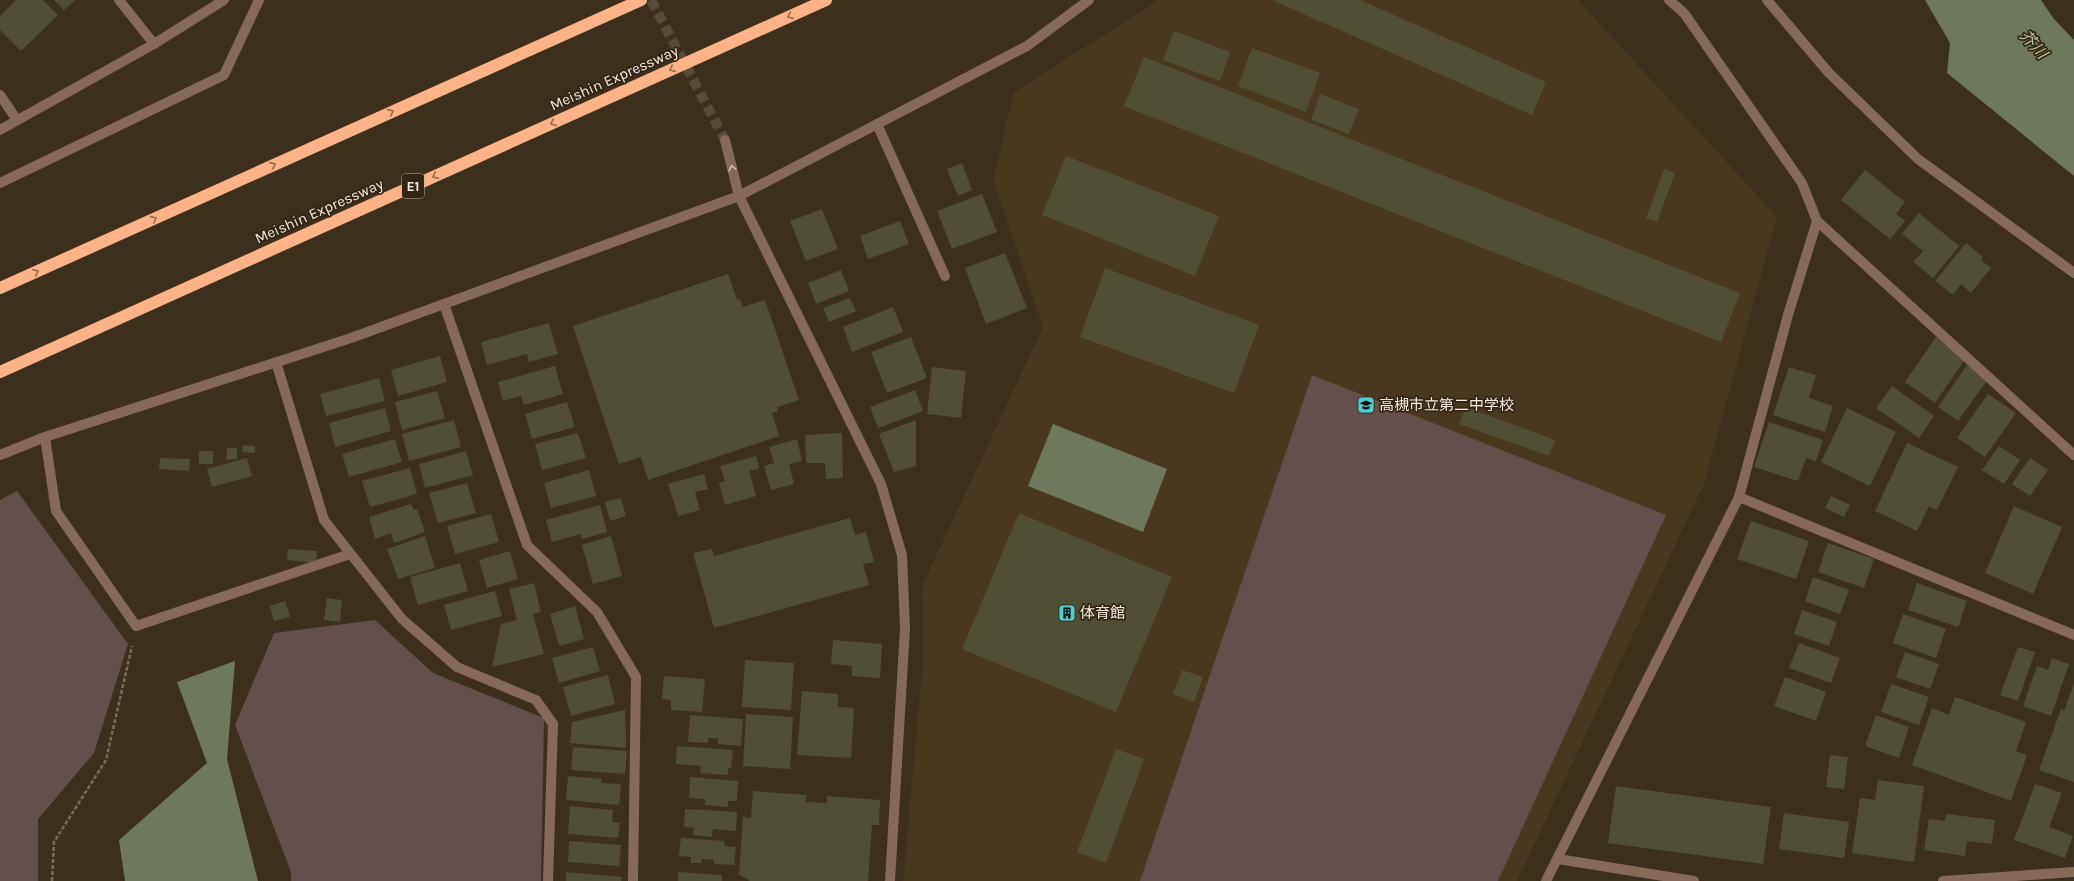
<svg xmlns="http://www.w3.org/2000/svg" width="2074" height="881" font-family="Karla,'Noto Sans JP',sans-serif">
  <style>
    .built { fill: #49381e }
    .green { fill: #644f4c }
    .water { fill: #6e785c }
    .building { fill: #514e36 }
    .lines { fill: none; stroke-linecap: round; stroke-linejoin: round }
    .minor-tunnel { stroke: #584b39; stroke-width: 10; stroke-dasharray: 10 5; stroke-linecap: butt }
    .path { stroke: #786d5c; stroke-width: 2.5; stroke-dasharray: 4 2; stroke-linecap: butt }
    .minor { stroke: #876957; stroke-width: 10 }
    .tertiary { stroke: #876957; stroke-width: 10 }
    .motorway { stroke: #fdb387; stroke-width: 12 }
    .oneway { stroke: #986c4c }
    .oneway2 { stroke: #cebeb0 }
    .labels { text-anchor: middle; stroke-width: 3.5; stroke-linejoin: round; paint-order: stroke }
    .shield { fill: #322512; stroke: #bab0a2; stroke-width: 1 }
    .shield-label { font-size: 14px; font-weight: bold; fill: #f4ece0 }
    .street-label { font-size: 15px; fill: #f4ece0; stroke: #322512 }
    .poi-label { font-size: 15px; fill: #f4ece0; stroke: #322512; text-anchor: start }
    .water-label { font-size: 16px; font-style: italic; fill: #b8cb96; stroke: #322512 }
  </style>
  <rect width="100%" height="100%" fill="#3c2f1c"/>
  <polygon class="built" points="1159,0 1578,0 1777,217 1704,484 1517,881 903,881 923,664 922,586 1043,327 993,180 1014,92"/>
  <g class="green">
    <polygon points="1312,375 1666,515 1498,881 1140,881"/>
    <polygon points="17,491 128,644 94,753 38,819 38,881 0,881 0,500"/>
    <polygon points="375,620 433,673 544,718 541,881 291,881 291,872 235,725 274,633"/>
  </g>
  <g class="water">
    <polygon points="1925,0 2041,0 2054,19 2074,40 2074,176 1947,73 1950,43"/>
    <polygon points="1053,424 1167,469 1143,532 1028,486"/>
    <polygon points="235,661 227,759 258,881 125,881 119,840 207,763 177,682"/>
  </g>
  <g class="building">
    <polygon points="16,0 43,0 58,15 21,51 0,30 0,16"/>
    <polygon points="54,0 75,0 64,10"/>
    <polygon points="1272,0 1360,0 1546,82 1532,115"/>
    <polygon points="1174,31 1230,52 1220,81 1163,60"/>
    <polygon points="1252,48 1320,73 1306,112 1238,86"/>
    <polygon points="1144,57 1740,293 1721,342 1124,106"/>
    <polygon points="1320,94 1359,109 1349,134 1311,120"/>
    <polygon points="1066,156 1219,216 1195,276 1042,215"/>
    <polygon points="962,163 972,190 958,196 947,169"/>
    <polygon points="1664,169 1675,173 1657,222 1646,218"/>
    <polygon points="1865,170 1905,202 1896,214 1905,221 1890,239 1841,200"/>
    <polygon points="982,194 997,232 952,249 937,211"/>
    <polygon points="822,209 838,249 806,261 790,221"/>
    <polygon points="1919,213 1959,246 1933,278 1913,262 1923,251 1902,234"/>
    <polygon points="900,221 909,244 868,259 860,236"/>
    <polygon points="1966,243 1983,257 1981,260 1991,268 1971,293 1961,284 1953,295 1935,281"/>
    <polygon points="1005,253 1027,308 986,324 965,268"/>
    <polygon points="1105,268 1259,325 1234,393 1080,337"/>
    <polygon points="841,270 849,291 816,304 808,283"/>
    <polygon points="728,274 737,300 740,299 743,307 765,300 799,400 777,407 778,411 772,413 779,436 648,480 641,457 619,464 573,326"/>
    <polygon points="850,298 856,311 829,322 823,308"/>
    <polygon points="893,307 903,332 852,352 843,327"/>
    <polygon points="549,323 558,354 529,362 527,354 487,365 481,342"/>
    <polygon points="911,337 927,378 887,393 871,352"/>
    <polygon points="1936,337 1966,358 1935,403 1905,382"/>
    <polygon points="440,356 447,382 398,396 391,370"/>
    <polygon points="1967,365 1988,379 1958,421 1938,407"/>
    <polygon points="555,366 563,394 524,405 521,396 503,401 498,382"/>
    <polygon points="932,367 966,371 961,418 927,414"/>
    <polygon points="1789,367 1816,375 1809,398 1833,406 1825,432 1773,415"/>
    <polygon points="379,378 385,401 326,416 320,394"/>
    <polygon points="1892,386 1934,416 1919,438 1876,408"/>
    <polygon points="915,390 923,411 878,428 870,407"/>
    <polygon points="437,391 445,418 402,430 395,402"/>
    <polygon points="1988,394 2016,413 1985,457 1957,438"/>
    <polygon points="567,402 575,427 532,439 525,414"/>
    <polygon points="1466,407 1555,440 1549,456 1459,424"/>
    <polygon points="385,408 391,431 335,447 329,423"/>
    <polygon points="1847,408 1896,432 1870,486 1821,462"/>
    <polygon points="454,420 461,447 409,461 402,434"/>
    <polygon points="916,420 916,466 894,472 879,434"/>
    <polygon points="1769,422 1823,440 1816,461 1806,458 1798,481 1754,467"/>
    <polygon points="578,433 586,458 542,470 535,444"/>
    <polygon points="842,433 843,478 826,479 825,463 806,463 805,435"/>
    <polygon points="395,439 402,462 349,477 342,454"/>
    <polygon points="797,439 802,461 789,464 794,484 771,490 764,466 774,463 769,447"/>
    <polygon points="1907,443 1958,467 1937,510 1929,506 1917,531 1875,511"/>
    <polygon points="243,445 255,446 255,453 242,452"/>
    <polygon points="1999,446 2020,460 2004,484 1982,470"/>
    <polygon points="227,448 237,448 237,459 226,460"/>
    <rect x="199" y="451" width="14" height="13"/>
    <polygon points="466,451 473,475 425,488 419,464"/>
    <polygon points="756,456 759,468 749,471 756,496 725,505 719,483 725,481 720,466"/>
    <polygon points="160,458 190,459 189,471 159,469"/>
    <polygon points="247,458 252,476 212,487 207,469"/>
    <polygon points="2030,458 2048,470 2030,496 2012,484"/>
    <polygon points="410,468 417,494 370,507 362,481"/>
    <polygon points="589,470 596,496 551,508 544,483"/>
    <polygon points="704,474 708,489 695,492 700,510 678,516 668,484"/>
    <polygon points="467,483 476,513 438,523 429,493"/>
    <polygon points="1831,496 1850,505 1844,517 1825,508"/>
    <polygon points="621,498 626,516 610,521 605,502"/>
    <polygon points="411,504 414,510 417,509 425,532 394,543 391,533 375,539 369,517"/>
    <polygon points="600,505 607,532 582,539 581,534 552,542 546,520"/>
    <polygon points="2014,506 2062,527 2033,594 1985,573"/>
    <polygon points="1019,513 1172,577 1116,712 962,649"/>
    <polygon points="491,514 499,542 455,554 447,526"/>
    <polygon points="850,518 855,535 866,532 874,562 863,564 869,585 714,628 693,553 712,549 714,556"/>
    <polygon points="1751,521 1809,541 1796,579 1737,559"/>
    <polygon points="425,536 435,568 398,579 387,549"/>
    <polygon points="611,536 622,576 593,584 582,545"/>
    <polygon points="1828,543 1874,559 1864,588 1818,572"/>
    <polygon points="288,549 317,551 316,563 287,560"/>
    <polygon points="510,551 518,579 487,588 479,560"/>
    <polygon points="460,563 468,591 418,605 410,577"/>
    <polygon points="1813,577 1849,590 1840,614 1805,601"/>
    <polygon points="534,583 541,612 533,614 544,654 492,667 501,624 517,620 509,589"/>
    <polygon points="1917,583 1967,601 1958,627 1908,610"/>
    <polygon points="495,591 502,616 451,630 444,605"/>
    <polygon points="327,598 342,600 340,622 324,620"/>
    <polygon points="285,601 290,617 274,621 270,606"/>
    <polygon points="575,606 584,639 559,646 550,614"/>
    <polygon points="1802,610 1837,622 1829,646 1794,634"/>
    <polygon points="1903,614 1946,629 1936,658 1893,643"/>
    <polygon points="833,640 882,644 880,678 852,676 852,666 831,664"/>
    <polygon points="1799,643 1840,658 1831,683 1789,668"/>
    <polygon points="593,647 600,671 559,683 552,658"/>
    <polygon points="2018,647 2035,652 2018,701 2000,695"/>
    <polygon points="1905,652 1939,664 1930,689 1896,677"/>
    <polygon points="2052,658 2069,664 2051,716 2023,706 2037,666 2048,670"/>
    <polygon points="745,660 794,663 791,710 742,707"/>
    <polygon points="1182,670 1203,677 1194,702 1173,694"/>
    <polygon points="608,675 615,704 571,716 563,687"/>
    <polygon points="664,676 705,679 702,712 671,710 671,700 662,699"/>
    <polygon points="1785,677 1826,692 1816,721 1774,706"/>
    <polygon points="2074,683 2074,782 2039,770 2061,709 2064,711"/>
    <polygon points="1891,684 1929,697 1919,725 1881,712"/>
    <polygon points="802,691 838,694 838,707 854,708 851,758 797,755"/>
    <polygon points="1955,697 2026,722 2016,751 2027,755 2011,801 1912,765 1932,708 1949,715"/>
    <polygon points="625,710 626,748 570,743 572,722"/>
    <polygon points="746,714 793,717 790,769 743,766"/>
    <polygon points="690,715 743,719 741,746 718,744 718,738 708,738 708,743 688,742"/>
    <polygon points="1876,715 1909,727 1899,758 1865,746"/>
    <polygon points="677,746 733,750 731,768 728,768 728,775 700,773 701,766 676,764"/>
    <polygon points="573,747 627,751 625,774 571,770"/>
    <polygon points="1116,749 1144,759 1106,863 1077,852"/>
    <polygon points="1830,755 1848,757 1844,789 1826,787"/>
    <polygon points="568,776 602,779 601,783 621,784 619,805 566,800"/>
    <polygon points="690,777 738,781 737,801 728,801 728,807 705,805 705,799 689,798"/>
    <polygon points="1878,780 1924,786 1914,862 1852,853 1860,798 1875,800"/>
    <polygon points="2035,784 2062,793 2049,827 2073,836 2065,858 2014,840"/>
    <polygon points="1616,786 1771,807 1763,864 1608,843"/>
    <polygon points="753,791 806,795 806,802 827,803 827,796 880,800 879,825 872,825 868,881 750,881 739,875 743,817 751,818"/>
    <polygon points="570,806 613,810 612,822 620,823 618,838 568,834"/>
    <polygon points="685,809 737,812 736,831 713,829 712,837 693,835 694,828 684,827"/>
    <polygon points="1784,813 1849,822 1844,858 1779,849"/>
    <polygon points="1946,814 1995,820 1992,844 1967,841 1965,856 1924,850 1929,819 1945,821"/>
    <polygon points="681,838 724,841 725,846 736,847 734,865 714,864 714,860 702,859 702,863 691,863 691,857 679,856"/>
    <polygon points="569,841 621,845 619,866 568,862"/>
    <polygon points="566,872 622,877 621,881 566,881"/>
    <polygon points="678,872 722,875 722,881 678,881"/>
  </g>
  <g class="lines">
    <polyline class="minor-tunnel" points="651,0 725,140"/>
    <polyline class="path" points="52,881 54,842 106,760 132,646"/>
    <g class="minor">
      <polyline points="119,0 154,44"/>
      <polyline points="877,124 945,276"/>
      <polyline points="725,140 739,196 881,484 902,555 905,628 890,881"/>
      <polyline points="0,183 224,75 259,0"/>
      <polyline points="1817,221 2074,455"/>
      <polyline points="444,304 527,545 597,612 636,677 633,881"/>
      <polyline points="276,362 324,520 402,619 457,667 536,700 553,724 548,881"/>
      <polyline points="0,455 45,437 56,511 136,626 350,554"/>
      <polyline points="1739,497 2074,635"/>
      <polyline points="1558,859 1694,881"/>
      <polyline points="1546,881 1739,497 1788,315 1817,221 1802,183 1684,13 1669,0"/>
      <polyline points="1943,881 2074,872"/>
    </g>
    <g class="tertiary">
      <polyline points="1767,0 1829,73 1918,159 2074,273"/>
      <polyline points="0,95 17,120"/>
      <polyline points="0,130 154,44 224,0"/>
      <polyline points="45,437 351,338 739,196 1027,46 1089,0"/>
    </g>
    <g class="motorway">
      <polyline points="0,288 641,0"/>
      <polyline points="0,372 826,0"/>
    </g>
  </g>
  <defs><path id="oneway-chevron" d="M-2-3.5L2.5 0L-2 3.5" fill="none" stroke-width="1.6" stroke-linecap="round" stroke-linejoin="round"/></defs>
  <g class="oneway">
    <use href="#oneway-chevron" transform="translate(790 16) rotate(156)"/>
    <use href="#oneway-chevron" transform="translate(672 69) rotate(156)"/>
    <use href="#oneway-chevron" transform="translate(391 112) rotate(-24)"/>
    <use href="#oneway-chevron" transform="translate(553 123) rotate(156)"/>
    <use href="#oneway-chevron" transform="translate(273 165) rotate(-24)"/>
    <use href="#oneway-chevron" transform="translate(435 176) rotate(156)"/>
    <use href="#oneway-chevron" transform="translate(154 219) rotate(-24)"/>
    <use href="#oneway-chevron" transform="translate(36 272) rotate(-24)"/>
  </g>
  <use class="oneway2" href="#oneway-chevron" transform="translate(732 168) rotate(-104)"/>
  <defs>
    <g id="school-square" transform="scale(0.9)"><rect x="-9" y="-9" width="18" height="18" rx="4" fill="#52cdcf" stroke="#322512"/><path d="M0-5L7-2L0 1L-7-2ZM-4 1L0 2.5L4 1V4Q0 6-4 4Z" fill="#111"/></g>
    <g id="building-square" transform="scale(0.9)"><rect x="-9" y="-9" width="18" height="18" rx="4" fill="#52cdcf" stroke="#322512"/><path d="M-4-6H4V6H1V3H-1V6H-4ZM-2.5-4.3h1.7v1.8h-1.7ZM.8-4.3h1.7v1.8H.8ZM-2.5-1h1.7V.8h-1.7ZM.8-1h1.7V.8H.8Z" fill="#111"/></g>
  </defs>
  <g fill-rule="evenodd">
    <use href="#school-square" x="1366" y="405"/>
    <use href="#building-square" x="1067" y="613"/>
  </g>
  <g class="labels">
    <rect class="shield" x="402" y="174" width="22" height="24" rx="3"/>
    <g class="shield-label">
      <text x="413" y="191">E1</text>
    </g>
    <g class="street-label">
      <text transform="translate(614 78) rotate(-24)" y="5">Meishin Expressway</text>
      <text transform="translate(319 211) rotate(-24)" y="5">Meishin Expressway</text>
    </g>
    <g class="poi-label">
      <text x="1379" y="410">高槻市立第二中学校</text>
      <text x="1080" y="618">体育館</text>
    </g>
    <g class="water-label">
      <text transform="translate(2034 44) rotate(48)" y="6">芥川</text>
    </g>
  </g>
</svg>
